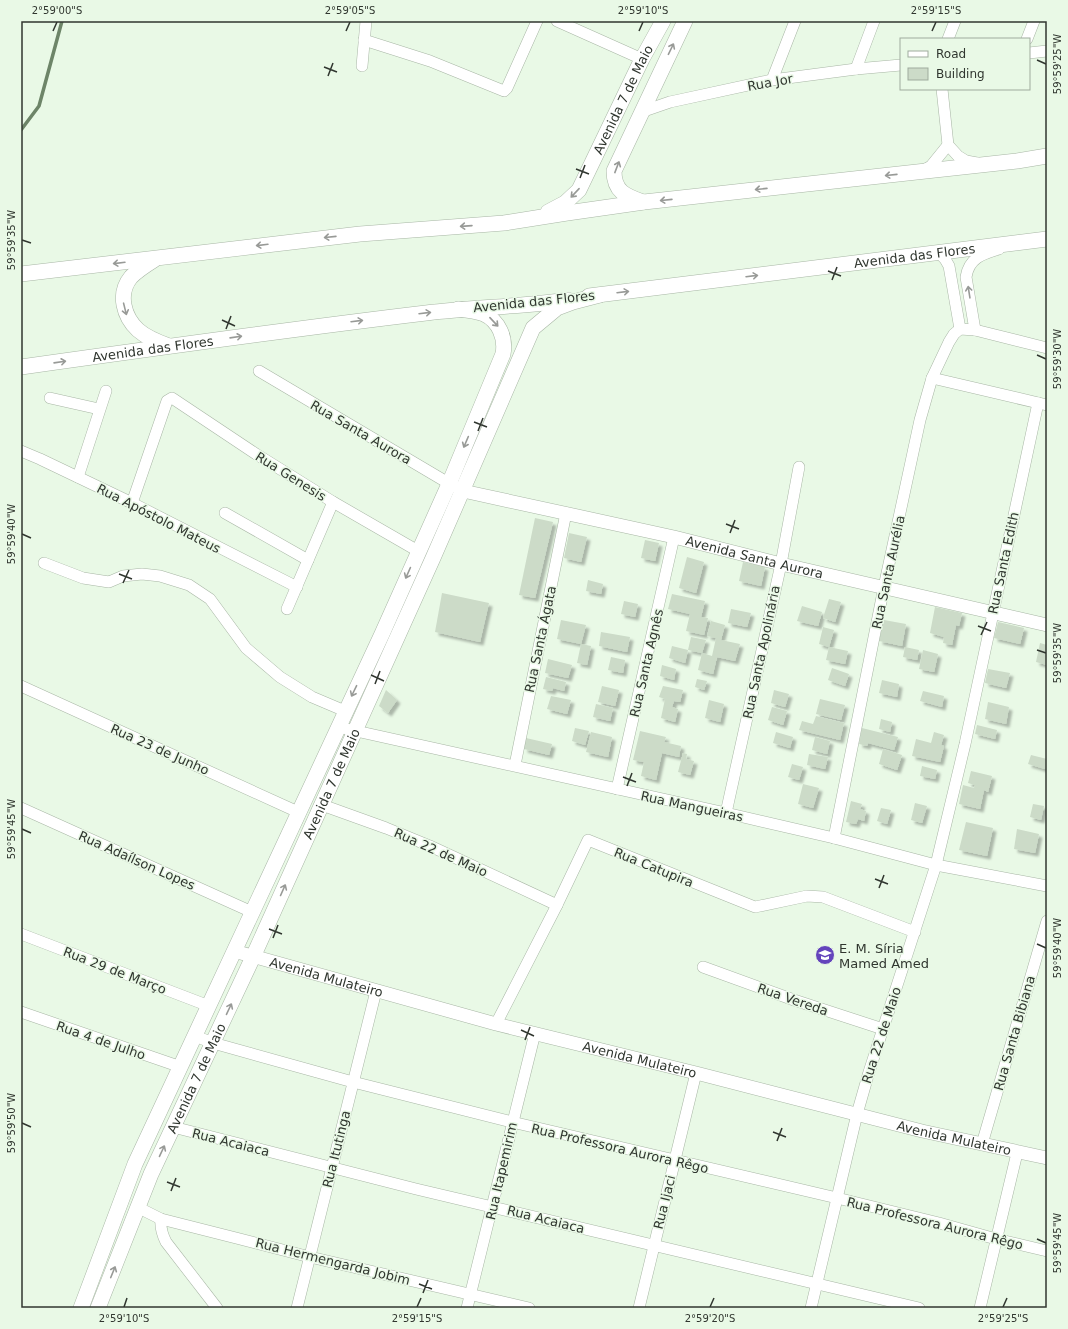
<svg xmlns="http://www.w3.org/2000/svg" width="1068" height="1329" font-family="'DejaVu Sans',sans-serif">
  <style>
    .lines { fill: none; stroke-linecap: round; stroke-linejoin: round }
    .stream { stroke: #6d8568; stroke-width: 3.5 }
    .building { fill: #ccdbc8; filter: url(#shadow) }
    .minor-casing { stroke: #a8b6a5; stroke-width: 12 }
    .tertiary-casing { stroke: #a8b6a5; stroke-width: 14 }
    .secondary-casing { stroke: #a8b6a5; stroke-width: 16 }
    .minor { stroke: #fff; stroke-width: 11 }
    .tertiary { stroke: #fff; stroke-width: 13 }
    .secondary { stroke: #fff; stroke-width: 15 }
    .oneway { stroke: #989a97 }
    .ticks { fill: none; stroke: #30362f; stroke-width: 1.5 }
    .labels { text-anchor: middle; stroke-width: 3; stroke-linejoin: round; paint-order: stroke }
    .street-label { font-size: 13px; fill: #30362f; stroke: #e9f9e6 }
    .poi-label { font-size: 13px; fill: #30362f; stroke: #e9f9e6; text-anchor: start }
    .neatline { fill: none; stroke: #30362f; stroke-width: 1.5 }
    .ticks-label { font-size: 10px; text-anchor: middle; fill: #30362f }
  </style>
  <defs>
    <filter id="shadow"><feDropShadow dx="3.5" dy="3.5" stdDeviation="1" flood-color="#0004"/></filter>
  </defs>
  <rect width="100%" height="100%" fill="#e9f9e6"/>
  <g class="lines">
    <polyline class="stream" points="21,130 39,106 62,21"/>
  </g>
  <g class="building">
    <polygon points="535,518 553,522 535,598 519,595"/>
    <polygon points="569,533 587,537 581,562 564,558"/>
    <polygon points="645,540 659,543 655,561 641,558"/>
    <polygon points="687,557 704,562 696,593 679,588"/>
    <polygon points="743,562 765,567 761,586 739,581"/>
    <polygon points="588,580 603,584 601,594 586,591"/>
    <polygon points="442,593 489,603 480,642 435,632"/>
    <polygon points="672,594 705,601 701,617 708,618 704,635 686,631 690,614 668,609"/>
    <polygon points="829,599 841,602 835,622 823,618"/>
    <polygon points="624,601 638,604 635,617 621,614"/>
    <polygon points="802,606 822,612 818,626 797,621"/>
    <polygon points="935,607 962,613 959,626 956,625 952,645 943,643 944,637 930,633"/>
    <polygon points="731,609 751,613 747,627 728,623"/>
    <polygon points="561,620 586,625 581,644 557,639"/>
    <polygon points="884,620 906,624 902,646 879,641"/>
    <polygon points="711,621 725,625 721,640 740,644 735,661 717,657 713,674 698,670 702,653 712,656 716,638 707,636"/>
    <polygon points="998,622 1024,628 1020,644 994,638"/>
    <polygon points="823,627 834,630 829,647 848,651 845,664 826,660 829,647 819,644"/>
    <polygon points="601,632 630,637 627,652 599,646"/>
    <polygon points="691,637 706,640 702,653 688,650"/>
    <polygon points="1040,643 1047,645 1047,665 1036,662"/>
    <polygon points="581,644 591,646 587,665 577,663"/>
    <polygon points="672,646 688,650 685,663 669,658"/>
    <polygon points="905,647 919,650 917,660 903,657"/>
    <polygon points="923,650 938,654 934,672 919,669"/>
    <polygon points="611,657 625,660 623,673 608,670"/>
    <polygon points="548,659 572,665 568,678 545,673"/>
    <polygon points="662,665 676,669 674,680 660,676"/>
    <polygon points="832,668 849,674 845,686 828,680"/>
    <polygon points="988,669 1010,673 1006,688 985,683"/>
    <polygon points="546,677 566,682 564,691 553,688 552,691 543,689"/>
    <polygon points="697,679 707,681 704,690 695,687"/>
    <polygon points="882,680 899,684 897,697 879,693"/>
    <polygon points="602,686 619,690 615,706 598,702"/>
    <polygon points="663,686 683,690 680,702 674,701 672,707 678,709 675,722 661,718 665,699 659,697"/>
    <polygon points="386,690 397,700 388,713 379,706"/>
    <polygon points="774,690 789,694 785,707 771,703"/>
    <polygon points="923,691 944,696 942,707 920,701"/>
    <polygon points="551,696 571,700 567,714 547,709"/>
    <polygon points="820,699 845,705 841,720 816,714"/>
    <polygon points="709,700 724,704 720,722 705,718"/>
    <polygon points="988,702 1009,707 1006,724 985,719"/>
    <polygon points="596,704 613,708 610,721 593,717"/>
    <polygon points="772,707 787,711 783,725 768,720"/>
    <polygon points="816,716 844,723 840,740 799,730 802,721 813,724"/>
    <polygon points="881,719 892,722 890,732 879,729"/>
    <polygon points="977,725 997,730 995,739 975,734"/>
    <polygon points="575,728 589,731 585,745 572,741"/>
    <polygon points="862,728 898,737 894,750 868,743 867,746 859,744"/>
    <polygon points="640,731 666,737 664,742 681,746 679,757 662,753 656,780 641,776 644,762 633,760"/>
    <polygon points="591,732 612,737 608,757 586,752"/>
    <polygon points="776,732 793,737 790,748 773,743"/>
    <polygon points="934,732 944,735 941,745 944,746 940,762 912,756 916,739 931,743"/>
    <polygon points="815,737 830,741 827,754 812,750"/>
    <polygon points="526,738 552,744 549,755 524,749"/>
    <polygon points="883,749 902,755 897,770 879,764"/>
    <polygon points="683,753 687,754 686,759 694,761 690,775 678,772"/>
    <polygon points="809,754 828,757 825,769 807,765"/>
    <polygon points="1031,755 1047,759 1045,769 1028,764"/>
    <polygon points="792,764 803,767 799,780 788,777"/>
    <polygon points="922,766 937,770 935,779 920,776"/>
    <polygon points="971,771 992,776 988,792 984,790 980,809 959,804 963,785 974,788 975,785 968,783"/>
    <polygon points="803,784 819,788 813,808 798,804"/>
    <polygon points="851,801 862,804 860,809 866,811 864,821 858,819 856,824 846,822"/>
    <polygon points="915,803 927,806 922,823 911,820"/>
    <polygon points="1033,804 1044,806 1041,820 1030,817"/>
    <polygon points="881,808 891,810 887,824 877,821"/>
    <polygon points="966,822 993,828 987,856 959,850"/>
    <polygon points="1017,829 1039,834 1035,853 1014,849"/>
  </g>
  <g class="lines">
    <g class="minor-casing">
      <g id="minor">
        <polyline points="557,21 642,59"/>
        <polyline points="948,39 955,21"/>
        <polyline points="1027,39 1034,21"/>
        <polyline points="364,40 430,61 504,91 507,88 537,21"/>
        <polyline points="1029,53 1047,51"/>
        <polyline points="362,66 366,21"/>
        <polyline points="856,69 874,21"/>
        <polyline points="772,80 795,21"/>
        <polyline points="942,89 948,145 958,156 966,161 977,163"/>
        <polyline points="641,112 670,102 772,80 856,69 901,65"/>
        <polyline points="922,171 931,166 948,145"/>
        <polyline points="939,253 945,259 949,266 960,329"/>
        <path d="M975,330L966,277C969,258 982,254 999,249"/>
        <polyline points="259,371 455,487"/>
        <polyline points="932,378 1047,405"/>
        <polyline points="50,398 99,409"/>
        <polyline points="21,451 40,459 132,503 297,587"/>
        <polyline points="78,477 106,391"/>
        <polyline points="132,503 167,401 172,398 256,454 333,502 418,551"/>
        <polyline points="225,513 308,560"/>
        <polyline points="44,563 83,578 109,582 123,576 142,574 160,576 189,585 210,599 246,648 280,677 312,697 345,711"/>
        <polyline points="287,609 333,502"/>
        <polyline points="21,686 298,812"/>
        <polyline points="338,727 726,813 834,838 936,865 1047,886"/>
        <polyline points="515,765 566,513"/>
        <polyline points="617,789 674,537"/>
        <polyline points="322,805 386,828 430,846 557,905"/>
        <polyline points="21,808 252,912"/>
        <polyline points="726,813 781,564 799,467"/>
        <polyline points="834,838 884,587 920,420 932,378 949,342 954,334 960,329 975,330 1047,348"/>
        <polyline points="21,934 209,1006"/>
        <polyline points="703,967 794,1000 883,1029"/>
        <polyline points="21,1012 181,1067"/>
        <polyline points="496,1024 557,905 588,840 755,907 807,896 823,897 915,932"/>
        <polyline points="195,1036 213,1043 353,1082 512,1122 837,1198 939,1223 996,1239 1047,1251"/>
        <polyline points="173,1127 416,1189 919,1308"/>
        <polyline points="982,1144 1047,921"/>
        <polyline points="139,1208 161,1219 240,1239 310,1257 529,1308"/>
        <path d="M161,1219C160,1228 162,1234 166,1242L217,1308"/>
        <polyline points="297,1308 376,991"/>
        <polyline points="467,1308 535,1033"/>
        <polyline points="639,1308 696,1073"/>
        <polyline points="811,1308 857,1114 869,1072 936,865 965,744 1038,403"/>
        <polyline points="980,1308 1017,1153"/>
      </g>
    </g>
    <g class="tertiary-casing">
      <g id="tertiary">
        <path id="s1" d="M463,491L674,537L781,564L1047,625"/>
        <path id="s2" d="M234,951L496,1024L696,1073L922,1131L1047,1158"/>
      </g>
    </g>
    <g class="secondary-casing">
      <g id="secondary">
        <path d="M643,202C626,196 614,192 614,171L685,21"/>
        <path id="s3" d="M548,212L565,203L579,190L642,59L663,21"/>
        <path d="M154,260C146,265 138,270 131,277C117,294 124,317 138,330C147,338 158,342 169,346"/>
        <polyline points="21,274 360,234 504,223 567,213 644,202 1017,161 1047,156"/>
        <path id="s4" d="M589,296L1047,239"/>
        <path id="s5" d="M21,367C156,348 291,329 426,313C473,307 521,307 568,300"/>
        <path d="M81,1308L135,1164L382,634L449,484L503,354C506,338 499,321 484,314C476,311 467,310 458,309"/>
        <path id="s6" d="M98,1308L151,1174L253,957L433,558L533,328L557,308L573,302L600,295"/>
      </g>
    </g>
    <use href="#minor" class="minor"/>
    <use href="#tertiary" class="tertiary"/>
    <use href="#secondary" class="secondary"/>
  </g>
  <defs><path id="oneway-shaft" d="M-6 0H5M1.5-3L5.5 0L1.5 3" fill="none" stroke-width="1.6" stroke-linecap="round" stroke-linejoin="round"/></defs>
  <g class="oneway">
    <use href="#oneway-shaft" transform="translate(671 49) rotate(-64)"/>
    <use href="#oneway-shaft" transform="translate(617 167) rotate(-69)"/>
    <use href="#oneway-shaft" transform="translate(891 175) rotate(174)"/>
    <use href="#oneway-shaft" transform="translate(761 189) rotate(174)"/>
    <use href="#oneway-shaft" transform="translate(575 193) rotate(133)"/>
    <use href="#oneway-shaft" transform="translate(666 200) rotate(174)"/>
    <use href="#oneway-shaft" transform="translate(466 226) rotate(176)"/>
    <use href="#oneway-shaft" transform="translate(330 237) rotate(174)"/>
    <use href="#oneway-shaft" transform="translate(262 245) rotate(173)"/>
    <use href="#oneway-shaft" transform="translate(119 263) rotate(173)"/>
    <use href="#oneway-shaft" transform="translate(752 276) rotate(-7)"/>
    <use href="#oneway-shaft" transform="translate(623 292) rotate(-7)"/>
    <use href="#oneway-shaft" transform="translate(969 292) rotate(-99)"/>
    <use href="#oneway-shaft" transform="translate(125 309) rotate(76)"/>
    <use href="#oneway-shaft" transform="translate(425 313) rotate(-7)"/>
    <use href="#oneway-shaft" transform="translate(357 321) rotate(-7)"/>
    <use href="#oneway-shaft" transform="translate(494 322) rotate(47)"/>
    <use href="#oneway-shaft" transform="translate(236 337) rotate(-8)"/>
    <use href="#oneway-shaft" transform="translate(60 362) rotate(-8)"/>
    <use href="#oneway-shaft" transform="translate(466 442) rotate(113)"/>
    <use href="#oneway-shaft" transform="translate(408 573) rotate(114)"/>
    <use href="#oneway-shaft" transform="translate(354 691) rotate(116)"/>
    <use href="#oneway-shaft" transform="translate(283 890) rotate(-66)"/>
    <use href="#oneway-shaft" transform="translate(229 1009) rotate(-65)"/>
    <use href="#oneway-shaft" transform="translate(162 1151) rotate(-65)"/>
    <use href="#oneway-shaft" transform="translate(113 1272) rotate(-68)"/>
  </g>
  <path class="ticks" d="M53,31L57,22M346,31L350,22M639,31L643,22M932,31L936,22M1037,60L1046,64M324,67L337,72M328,76L333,63M576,169L589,174M580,178L585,165M22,240L31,243M828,271L841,276M832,280L837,267M222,320L235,326M226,329L231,316M1037,355L1046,359M474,422L487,427M478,431L483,418M726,524L739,529M730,533L735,520M22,534L31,538M119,574L132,579M123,583L129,570M978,626L991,631M981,635L987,622M1037,650L1046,653M371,675L384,681M375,684L380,671M623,777L636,782M627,786L632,773M22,829L31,833M875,879L888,884M879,888L884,875M269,929L282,934M273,938L278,925M1037,944L1046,948M521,1030L534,1036M525,1040L530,1027M22,1123L31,1127M773,1132L786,1137M777,1141L782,1128M167,1182L180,1187M171,1191L176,1178M1037,1239L1046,1243M419,1284L432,1289M423,1293L428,1280M124,1307L127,1298M417,1307L421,1298M710,1307L714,1298M1003,1307L1007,1298"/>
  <defs>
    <g id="school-disc" transform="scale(1)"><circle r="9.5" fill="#6444bc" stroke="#e9f9e6"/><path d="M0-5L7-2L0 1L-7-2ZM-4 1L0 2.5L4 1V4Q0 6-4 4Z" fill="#fff"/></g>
  </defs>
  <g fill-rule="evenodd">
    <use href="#school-disc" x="825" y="955"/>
  </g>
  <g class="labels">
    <g class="street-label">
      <text transform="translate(770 82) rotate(-10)" y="5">Rua Jor</text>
      <text dy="5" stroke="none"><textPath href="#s3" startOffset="139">Avenida 7 de Maio</textPath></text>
      <text dy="5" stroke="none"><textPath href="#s4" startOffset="328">Avenida das Flores</textPath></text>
      <text transform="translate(534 301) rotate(-6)" y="5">Avenida das Flores</text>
      <text dy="5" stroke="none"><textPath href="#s5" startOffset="133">Avenida das Flores</textPath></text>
      <text transform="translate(361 432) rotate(30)" y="5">Rua Santa Aurora</text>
      <text transform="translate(291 476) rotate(32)" y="5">Rua Genesis</text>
      <text transform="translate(159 518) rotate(27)" y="5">Rua Apóstolo Mateus</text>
      <text dy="5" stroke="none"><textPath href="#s1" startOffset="299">Avenida Santa Aurora</textPath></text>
      <text transform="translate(1003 563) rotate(-78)" y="5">Rua Santa Edith</text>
      <text transform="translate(888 572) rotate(-78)" y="5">Rua Santa Aurélia</text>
      <text transform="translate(540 639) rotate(-78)" y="5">Rua Santa Ágata</text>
      <text transform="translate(761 652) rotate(-78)" y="5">Rua Santa Apolinária</text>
      <text transform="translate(646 663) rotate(-77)" y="5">Rua Santa Agnês</text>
      <text transform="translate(160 749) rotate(24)" y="5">Rua 23 de Junho</text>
      <text dy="5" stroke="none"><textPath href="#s6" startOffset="574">Avenida 7 de Maio</textPath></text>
      <text transform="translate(692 806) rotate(12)" y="5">Rua Mangueiras</text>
      <text transform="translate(441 852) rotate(24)" y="5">Rua 22 de Maio</text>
      <text transform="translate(137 860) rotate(24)" y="5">Rua Adaílson Lopes</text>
      <text transform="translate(654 867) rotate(22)" y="5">Rua Catupira</text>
      <text transform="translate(115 970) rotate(21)" y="5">Rua 29 de Março</text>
      <text dy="5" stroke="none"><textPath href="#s2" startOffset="96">Avenida Mulateiro</textPath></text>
      <text transform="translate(793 999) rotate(19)" y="5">Rua Vereda</text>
      <text transform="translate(1014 1033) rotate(-74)" y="5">Rua Santa Bibiana</text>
      <text transform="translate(881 1035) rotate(-72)" y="5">Rua 22 de Maio</text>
      <text transform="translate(101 1040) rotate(19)" y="5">Rua 4 de Julho</text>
      <text dy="5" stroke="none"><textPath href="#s2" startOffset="420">Avenida Mulateiro</textPath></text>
      <text dy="5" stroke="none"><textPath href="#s6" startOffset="250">Avenida 7 de Maio</textPath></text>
      <text dy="5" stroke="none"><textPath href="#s2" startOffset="744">Avenida Mulateiro</textPath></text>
      <text transform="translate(231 1142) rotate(14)" y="5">Rua Acaiaca</text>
      <text transform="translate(620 1148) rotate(13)" y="5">Rua Professora Aurora Rêgo</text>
      <text transform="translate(336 1149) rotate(-76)" y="5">Rua Itutinga</text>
      <text transform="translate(501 1171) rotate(-77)" y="5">Rua Itapemirim</text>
      <text transform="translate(664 1202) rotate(-76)" y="5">Rua Ijaci</text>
      <text transform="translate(546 1219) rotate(14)" y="5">Rua Acaiaca</text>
      <text transform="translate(935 1223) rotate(14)" y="5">Rua Professora Aurora Rêgo</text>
      <text transform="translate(333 1261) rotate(14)" y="5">Rua Hermengarda Jobim</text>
    </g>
    <g class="poi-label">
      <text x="839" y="953">E. M. Síria<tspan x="839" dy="15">Mamed Amed</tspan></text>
    </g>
  </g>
  <rect width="1068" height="1329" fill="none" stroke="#e9f9e6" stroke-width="44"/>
  <rect x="900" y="38" width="130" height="52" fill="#e9f9e6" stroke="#9fab9d"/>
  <rect x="908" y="51" width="20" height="6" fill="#ffffff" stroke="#9fab9d"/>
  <text x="936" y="58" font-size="12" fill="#30362f">Road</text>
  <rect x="908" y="68" width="20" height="12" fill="#ccdbc8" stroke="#9fab9d"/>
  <text x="936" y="78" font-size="12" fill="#30362f">Building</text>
  <rect x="22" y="22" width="1024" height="1285" class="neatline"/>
  <g class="ticks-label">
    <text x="57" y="14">2°59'00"S</text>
    <text x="350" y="14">2°59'05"S</text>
    <text x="643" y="14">2°59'10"S</text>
    <text x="936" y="14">2°59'15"S</text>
    <text transform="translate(1057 64) rotate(-90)" y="4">59°59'25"W</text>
    <text transform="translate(11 240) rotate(-90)" y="4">59°59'35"W</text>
    <text transform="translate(1057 359) rotate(-90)" y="4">59°59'30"W</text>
    <text transform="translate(11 534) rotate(-90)" y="4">59°59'40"W</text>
    <text transform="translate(1057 653) rotate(-90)" y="4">59°59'35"W</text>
    <text transform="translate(11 829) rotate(-90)" y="4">59°59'45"W</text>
    <text transform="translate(1057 948) rotate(-90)" y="4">59°59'40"W</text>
    <text transform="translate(11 1123) rotate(-90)" y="4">59°59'50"W</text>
    <text transform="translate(1057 1243) rotate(-90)" y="4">59°59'45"W</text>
    <text x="124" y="1322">2°59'10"S</text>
    <text x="417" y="1322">2°59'15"S</text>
    <text x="710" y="1322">2°59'20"S</text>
    <text x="1003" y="1322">2°59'25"S</text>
  </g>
</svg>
